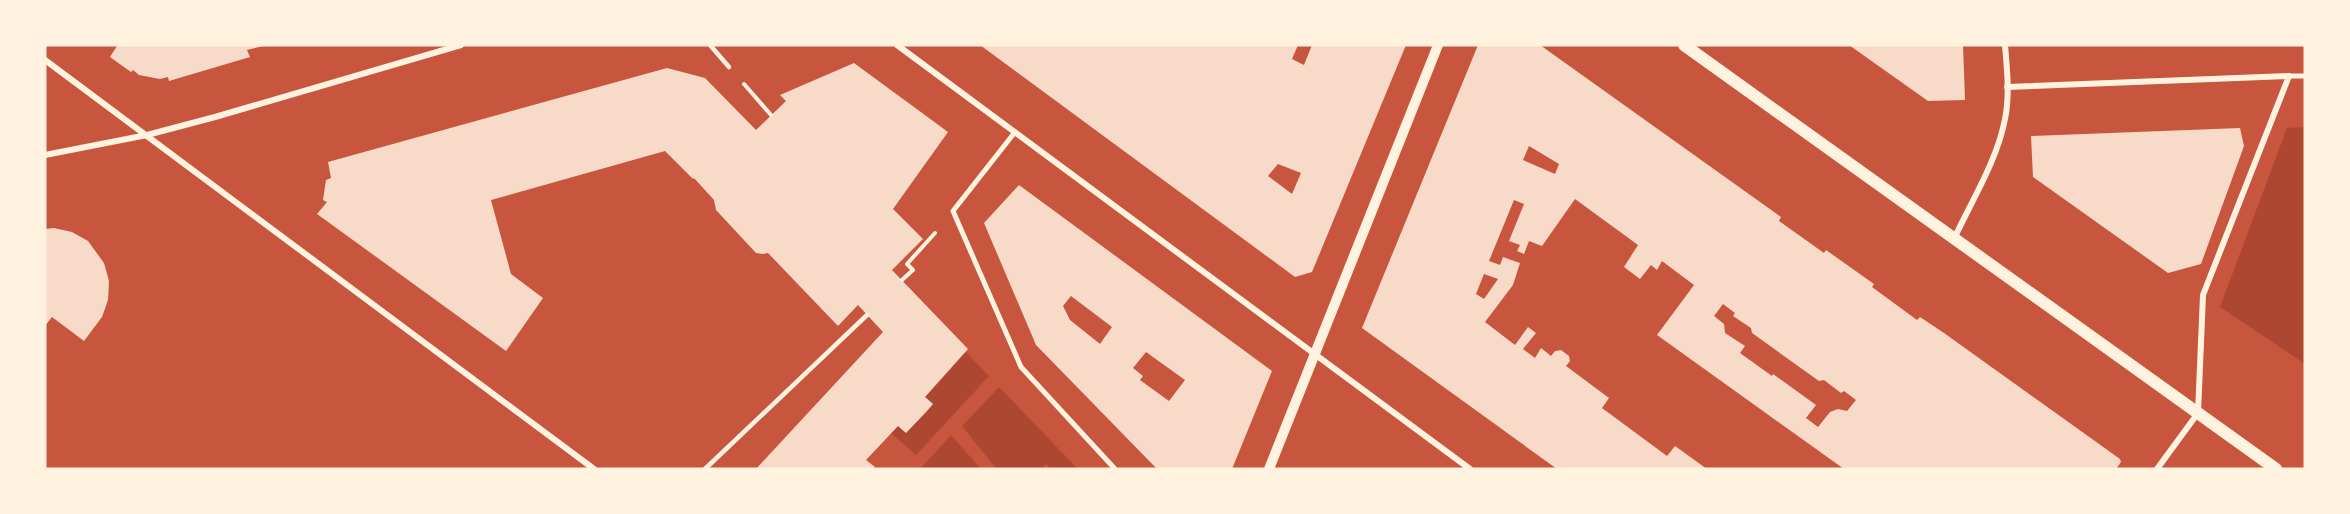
<svg xmlns="http://www.w3.org/2000/svg" width="2350" height="514" font-family="Barlow,sans-serif">
  <style>
    .green { fill: #ae4732 }
    .building { fill: #f7dbc8; fill-rule: evenodd }
    .lines { fill: none; stroke-linecap: round; stroke-linejoin: round }
    .path { stroke: #fff3e0; stroke-width: 4 }
    .service { stroke: #fff3e0; stroke-width: 4.5 }
    .pedestrian { stroke: #fff3e0; stroke-width: 5 }
    .minor { stroke: #fff3e0; stroke-width: 6 }
    .tertiary { stroke: #fff3e0; stroke-width: 10 }
    .secondary { stroke: #fff3e0; stroke-width: 12 }
  </style>
  <rect width="100%" height="100%" fill="#c8553d"/>
  <g class="green">
    <polygon points="2305,127 2305,364 2220,307 2287,128"/>
    <polygon points="966,352 989,376 916,455 891,433 898,426 906,433 933,404 925,397"/>
    <polygon points="999,387 1078,469 1051,469 1046,464 1042,469 997,469 995,467 962,426"/>
    <polygon points="951,435 981,469 920,469"/>
  </g>
  <g class="building">
    <polygon points="115,45 263,45 263,46 247,50 250,57 169,81 168,77 160,79 139,75 133,70 131,72 110,57 117,46"/>
    <path d="M980,45H1298L1292,59L1304,65L1312,45H1406L1312,272L1295,277ZM1278,164L1301,173L1292,194L1268,176Z"/>
    <path d="M1478,45H1540L1781,217L1779,221L1824,253L1826,250L1874,284L1872,287L1917,320L1920,317L1944,333L2120,459L2121,462L2116,469H1844L1657,335L1694,285L1662,261L1657,270L1651,265L1640,279L1624,267L1638,245L1575,199L1542,246L1529,241L1524,254L1517,251L1520,245L1509,241L1524,204L1514,200L1489,261L1500,265L1503,257L1520,263L1513,285L1485,322L1515,345L1528,327L1536,333L1523,349L1535,358L1541,348L1551,356L1555,351L1561,350L1569,356L1570,361L1566,366L1609,398L1602,408L1667,456L1675,446L1707,469H1557L1362,328ZM1529,146L1559,164L1555,174L1523,160ZM1484,274L1498,279L1484,299L1476,294ZM1723,304L1735,313L1733,316L1751,328L1752,333L1819,381L1824,380L1841,393L1844,391L1856,400L1847,411L1838,409L1830,412L1818,427L1806,418L1816,405L1773,374L1772,376L1740,353L1745,346L1725,333L1724,324L1714,316Z"/>
    <polygon points="1849,45 1963,45 1965,100 1928,101"/>
    <polygon points="854,63 948,132 893,209 923,239 892,270 968,349 925,397 933,404 927,411 906,433 898,426 866,460 875,467 873,469 756,469 883,332 858,305 838,326 768,253 763,254 756,253 716,210 714,200 694,178 693,179 665,151 491,200 511,274 543,298 506,351 317,214 327,202 323,200 326,180 331,178 328,162 667,68 705,78 756,130 786,101 780,95"/>
    <polygon points="2240,128 2244,146 2201,264 2168,273 2033,177 2031,136"/>
    <path d="M1019,185L1272,371L1232,469H1157L1036,345L984,223ZM1071,296L1112,327L1100,344L1070,320L1063,306ZM1146,352L1185,380L1169,401L1140,380L1143,376L1133,368Z"/>
    <polygon points="54,228 72,232 88,241 104,263 109,281 108,300 102,317 84,341 52,317 45,326 45,229"/>
  </g>
  <g class="lines">
    <g class="path">
      <polyline points="744,84 771,115"/>
      <polyline points="902,280 913,270 907,264 935,233"/>
    </g>
    <g class="service">
      <polyline points="710,45 729,67"/>
      <polyline points="705,469 867,315"/>
    </g>
    <g class="pedestrian">
      <polyline points="2289,76 2305,76"/>
      <polyline points="1015,132 953,211 1021,367 1115,469"/>
    </g>
    <g class="minor">
      <polyline points="897,45 1470,469"/>
      <polyline points="45,60 594,469"/>
      <polyline points="2007,87 2289,76 2203,295 2198,413 2157,469"/>
      <polyline points="45,155 147,135 215,117 461,45"/>
      <path d="M1954,239C1972,200 1997,161 2005,119C2010,95 2007,69 2005,45"/>
    </g>
    <polyline class="tertiary" points="1269,469 1438,45"/>
    <polyline class="secondary" points="1684,45 2276,469"/>
  </g>
  <rect width="2350" height="514" fill="none" stroke="#fff3e0" stroke-width="93"/>
</svg>
